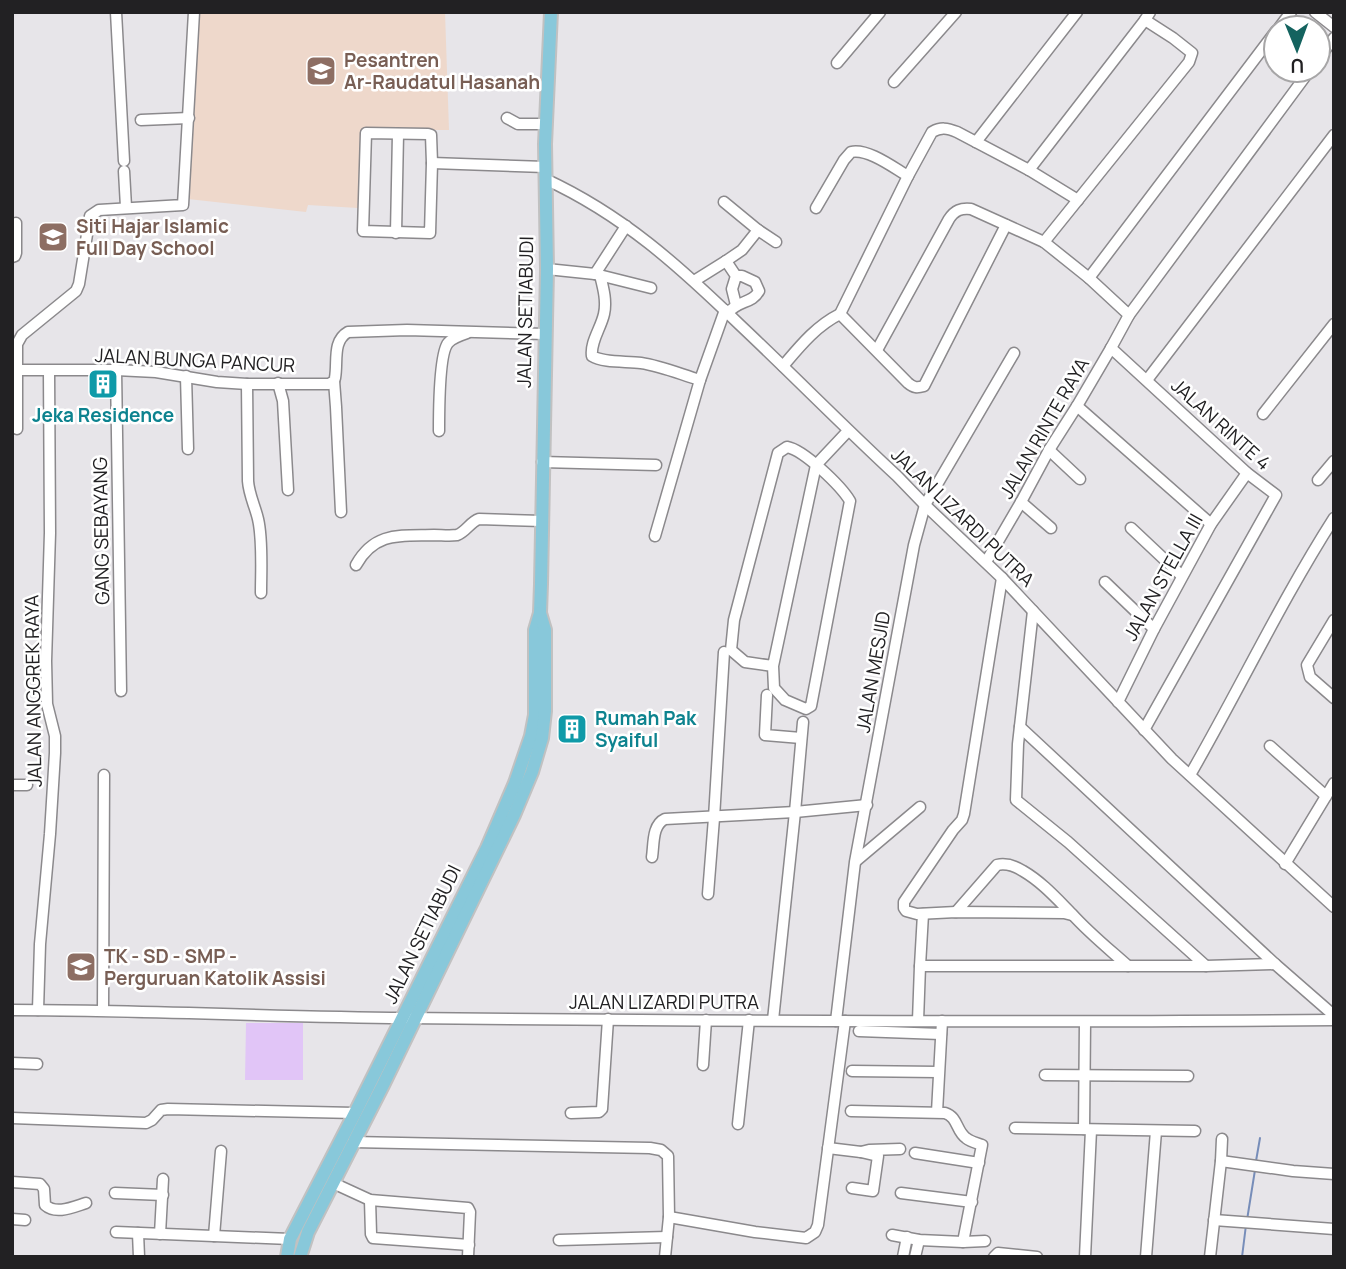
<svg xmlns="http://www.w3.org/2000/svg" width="1346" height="1269" font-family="Manrope,sans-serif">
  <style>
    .education { fill: #eed8cb }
    .green { fill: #e1c5f7 }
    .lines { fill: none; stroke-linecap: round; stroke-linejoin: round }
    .stream { stroke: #778db9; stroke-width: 2 }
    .minor-casing { stroke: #8b898c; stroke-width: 13 }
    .major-casing { stroke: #c1c1c1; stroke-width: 16 }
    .minor { stroke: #fff; stroke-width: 10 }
    .major { stroke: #88c8da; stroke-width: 12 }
    .labels { text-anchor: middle; stroke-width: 5; stroke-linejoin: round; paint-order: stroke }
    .education-label { font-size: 19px; font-weight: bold; fill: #785e54; stroke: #fff; text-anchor: start }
    .street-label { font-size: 19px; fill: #222123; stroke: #fff }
    .culture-label { font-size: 19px; font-weight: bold; fill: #0d838f; stroke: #fff }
  </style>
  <rect width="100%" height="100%" fill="#e7e5e9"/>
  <polygon class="education" points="199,12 445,12 449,130 364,130 358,208 308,205 306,212 188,199"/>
  <polygon class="green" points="246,1023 303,1023 303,1080 245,1080"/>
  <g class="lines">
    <g class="stream">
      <polyline points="1256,1161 1260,1138"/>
      <polyline points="1247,1220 1255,1170"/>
      <polyline points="1242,1257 1246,1225"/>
    </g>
    <g class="minor-casing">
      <g id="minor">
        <polyline points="116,12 124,161"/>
        <polyline points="1315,12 1334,27"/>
        <polyline points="1279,28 1291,12"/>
        <polyline points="1318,59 1334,38"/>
        <polyline points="837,63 880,12"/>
        <polyline points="894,82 956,12"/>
        <polyline points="507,118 518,124 546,124"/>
        <polyline points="141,120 189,118"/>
        <polygon points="366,133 428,134 431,135 432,163 430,233 363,231"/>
        <polyline points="976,142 1077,12"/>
        <polyline points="432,163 545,167"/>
        <polyline points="1029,170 1145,20"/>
        <polyline points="124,171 126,207"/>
        <path d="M545,179C623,215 679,266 740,325C793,375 844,427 897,476L925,505L1002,578L1172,759L1334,907"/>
        <polyline points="724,202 758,230"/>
        <path d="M816,208L844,160L851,152C868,148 894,168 908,176"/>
        <polyline points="396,233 398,134"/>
        <polyline points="1044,242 1189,62 1192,53 1173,38 1145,20 1150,12"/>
        <polyline points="12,257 15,256 16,253 16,223"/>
        <polyline points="726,261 736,276 732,289 736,305"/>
        <polyline points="547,269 595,274 651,288"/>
        <polyline points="595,274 626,226"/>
        <path d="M600,275C603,287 607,301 604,314C601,328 590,342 592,356C603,363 627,361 641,363C661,366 680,374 700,380L655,536"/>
        <polyline points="1089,278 1276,31"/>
        <polyline points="694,281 726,261 742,250 758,230 776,242"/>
        <path d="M728,313C738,300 752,304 759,291L755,282L742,276H736"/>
        <path d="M840,314L908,383C914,388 917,388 924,386L1006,225"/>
        <polyline points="1111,348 1247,473 1276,495 1144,730"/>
        <path d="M877,350L949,219C955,210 961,208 971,209L1044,242L1089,278L1129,315"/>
        <path d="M783,366C800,346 816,326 840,314L908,176L932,132C941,127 947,128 957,132L1029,170L1078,200"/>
        <path d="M12,370H116L156,372L217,382L247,384H329L334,381L335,378C338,362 332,341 348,332L407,330L545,334"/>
        <polyline points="116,370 121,691"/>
        <polyline points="186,376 188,449"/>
        <polyline points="700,380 725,310"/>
        <polyline points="1147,380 1334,135"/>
        <polyline points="334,381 336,407 341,512"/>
        <polyline points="278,383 283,401 288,490"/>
        <path d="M247,384L248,481C249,495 255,506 258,519C263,540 261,571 261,593"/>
        <polyline points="1077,406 1211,524"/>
        <polyline points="1263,414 1334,324"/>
        <polyline points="17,429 17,344 22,335 76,291 79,284 90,216 99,210 183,205 194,12"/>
        <path d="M439,431C439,415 439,354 448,343C452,338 461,335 467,333"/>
        <polyline points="1049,450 1080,479"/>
        <polyline points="542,462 656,465"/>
        <polyline points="1318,480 1334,461"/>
        <polyline points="1021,502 1051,528"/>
        <polyline points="1131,528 1182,576"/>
        <polyline points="986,562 1021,502 1049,450 1077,406 1111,348 1129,315 1310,70"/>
        <path d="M356,565C375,531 401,536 434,535C441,535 450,536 457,535C466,532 470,522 479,519L542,521"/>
        <polyline points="1002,578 964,814 962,820 953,830 904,902 904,908 906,911 917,914 956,912 1064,913 1072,915"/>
        <polyline points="1105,582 1154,629"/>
        <polyline points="1033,611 1018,744 1016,800 1068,842 1206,966"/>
        <polyline points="1334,620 1307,665 1310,677 1334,698"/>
        <path d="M773,666L745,662L731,650L734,620L778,453L787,447C804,450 841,486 850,501L811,706L806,709L785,700L774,688L773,666L816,465L848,431"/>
        <polyline points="767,695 765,735 801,738"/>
        <polyline points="1118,702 1154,629 1211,524 1247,473"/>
        <polyline points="1020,727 1275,964 1330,1012 1334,1017"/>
        <polyline points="1270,746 1326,796"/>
        <path d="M1190,775C1239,690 1281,601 1334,518"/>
        <polyline points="12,785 27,785"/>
        <path d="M652,857C654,844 652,825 665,819L795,812L867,805"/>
        <polyline points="856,861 920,807"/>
        <polyline points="1285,864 1334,783"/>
        <polyline points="708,894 714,818 724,652"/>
        <path d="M956,912L997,865C1006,863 1015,866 1023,871C1042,882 1057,899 1072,914C1089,933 1109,949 1128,966"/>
        <polyline points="920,966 923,914"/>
        <path d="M12,1010C143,1010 273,1017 404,1018C714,1021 1024,1023 1334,1020"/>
        <polyline points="38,1010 40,944 50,834 55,753 55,736 47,704 46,661 50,533 49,371"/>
        <polyline points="103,1010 104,775"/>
        <polyline points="773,1020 795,812 803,722"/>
        <polyline points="836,1021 855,862 914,545 925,505 1014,353"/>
        <polyline points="918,1021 920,966 1206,966 1275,964"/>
        <polyline points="859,1031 941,1034"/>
        <polyline points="12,1063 37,1064"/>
        <polyline points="703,1065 706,1020"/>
        <polyline points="852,1071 938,1072"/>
        <polyline points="1045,1075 1188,1076"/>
        <path d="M851,1111L945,1113C958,1117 956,1131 966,1138C971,1142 977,1143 982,1145L963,1242L919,1240L892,1235"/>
        <polyline points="937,1112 942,1021"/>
        <polyline points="571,1113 599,1112 602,1109 608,1019"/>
        <polyline points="12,1118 146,1123 152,1120 161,1110 168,1109 355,1113"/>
        <polyline points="738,1124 749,1020"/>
        <polyline points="1015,1128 1195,1131"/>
        <polyline points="1084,1129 1085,1022"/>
        <polyline points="353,1142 650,1148 661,1150 668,1156 669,1217 665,1257"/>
        <polyline points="828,1148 861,1152 869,1150 900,1149"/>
        <polyline points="915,1153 979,1163"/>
        <polyline points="1221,1161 1293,1171 1334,1174"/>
        <path d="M12,1182L40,1184L44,1189L45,1205C56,1215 73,1207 86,1203"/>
        <polyline points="333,1183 370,1200 468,1208 470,1212 468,1257"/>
        <polyline points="852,1188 873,1191 878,1156 861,1152"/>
        <polyline points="115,1193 163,1195"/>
        <polyline points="901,1193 972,1202"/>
        <polyline points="370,1200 371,1234 373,1238 469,1245"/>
        <polyline points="669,1217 755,1232 806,1238 815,1232 818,1225 845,1021"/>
        <polyline points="12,1219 25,1220"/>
        <polyline points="1214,1220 1334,1229"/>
        <polyline points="116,1232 290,1239"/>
        <polyline points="138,1233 139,1257"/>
        <polyline points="160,1234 163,1179"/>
        <polyline points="214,1236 221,1151"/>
        <polyline points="559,1240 667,1237"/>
        <polyline points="963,1242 985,1241"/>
        <polyline points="903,1257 907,1237"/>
        <polyline points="915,1257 919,1240"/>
        <polyline points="994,1257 998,1253 1037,1257"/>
        <polyline points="1085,1257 1091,1130"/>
        <polyline points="1146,1257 1156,1131"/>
        <polyline points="1210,1257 1221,1161 1222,1139"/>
      </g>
    </g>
    <g class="major-casing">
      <g id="major">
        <polyline points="287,1257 290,1239 355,1113 487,848 515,783 531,736 535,715 535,630 540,613 541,584 547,269 545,144 551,12"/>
        <polyline points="300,1257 308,1232 383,1085 514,815 532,772 542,738 545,711 545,630 540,613"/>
      </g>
    </g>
    <use href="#minor" class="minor"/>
    <use href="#major" class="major"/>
  </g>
  <defs>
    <g id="school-square" transform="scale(1.575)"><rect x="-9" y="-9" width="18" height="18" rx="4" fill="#8d6e63" stroke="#fff"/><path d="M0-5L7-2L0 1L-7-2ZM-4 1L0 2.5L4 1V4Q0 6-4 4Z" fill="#fff"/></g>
    <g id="building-square" transform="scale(1.575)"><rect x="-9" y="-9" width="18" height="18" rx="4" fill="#0f9aa8" stroke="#fff"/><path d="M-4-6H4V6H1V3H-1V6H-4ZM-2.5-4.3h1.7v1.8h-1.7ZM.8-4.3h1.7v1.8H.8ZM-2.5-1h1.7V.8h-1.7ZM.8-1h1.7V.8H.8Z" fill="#fff"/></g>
  </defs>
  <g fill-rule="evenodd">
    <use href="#school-square" x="321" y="71"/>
    <use href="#school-square" x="53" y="237"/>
    <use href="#building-square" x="103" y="384"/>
    <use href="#building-square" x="572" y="729"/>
    <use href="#school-square" x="81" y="967"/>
  </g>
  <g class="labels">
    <g class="education-label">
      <text x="344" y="67">Pesantren<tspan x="344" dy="22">Ar-Raudatul Hasanah</tspan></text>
      <text x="76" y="233">Siti Hajar Islamic<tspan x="76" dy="22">Full Day School</tspan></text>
      <text x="104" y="963">TK - SD - SMP -<tspan x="104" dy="22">Perguruan Katolik Assisi</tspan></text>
    </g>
    <g class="street-label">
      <text transform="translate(525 312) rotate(-89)" y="7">JALAN SETIABUDI</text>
      <text transform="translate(195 360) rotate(3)" y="7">JALAN BUNGA PANCUR</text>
      <text transform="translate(1221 424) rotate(42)" y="7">JALAN RINTE 4</text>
      <text transform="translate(1044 428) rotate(-60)" y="7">JALAN RINTE RAYA</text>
      <text transform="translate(963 517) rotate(44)" y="7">JALAN LIZARDI PUTRA</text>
      <text transform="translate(101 531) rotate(-91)" y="7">GANG SEBAYANG</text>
      <text transform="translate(1163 577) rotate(-61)" y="7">JALAN STELLA III</text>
      <text transform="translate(873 672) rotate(-80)" y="7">JALAN MESJID</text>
      <text transform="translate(33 691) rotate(-91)" y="7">JALAN ANGGREK RAYA</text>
      <text transform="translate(422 934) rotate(-64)" y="7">JALAN SETIABUDI</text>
      <text x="664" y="1009">JALAN LIZARDI PUTRA</text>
    </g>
    <g class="culture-label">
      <text x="103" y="422">Jeka Residence</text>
      <text x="595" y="725" text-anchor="start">Rumah Pak<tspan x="595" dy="22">Syaiful</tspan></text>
    </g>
  </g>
  <rect width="1346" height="1269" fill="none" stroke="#222123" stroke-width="28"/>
  <g transform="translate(1297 49) rotate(179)"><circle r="33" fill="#ffffff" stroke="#a7a6a7" stroke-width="2"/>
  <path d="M0-5L12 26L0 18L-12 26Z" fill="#14635f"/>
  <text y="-10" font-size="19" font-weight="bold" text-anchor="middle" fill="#222123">U</text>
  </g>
</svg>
